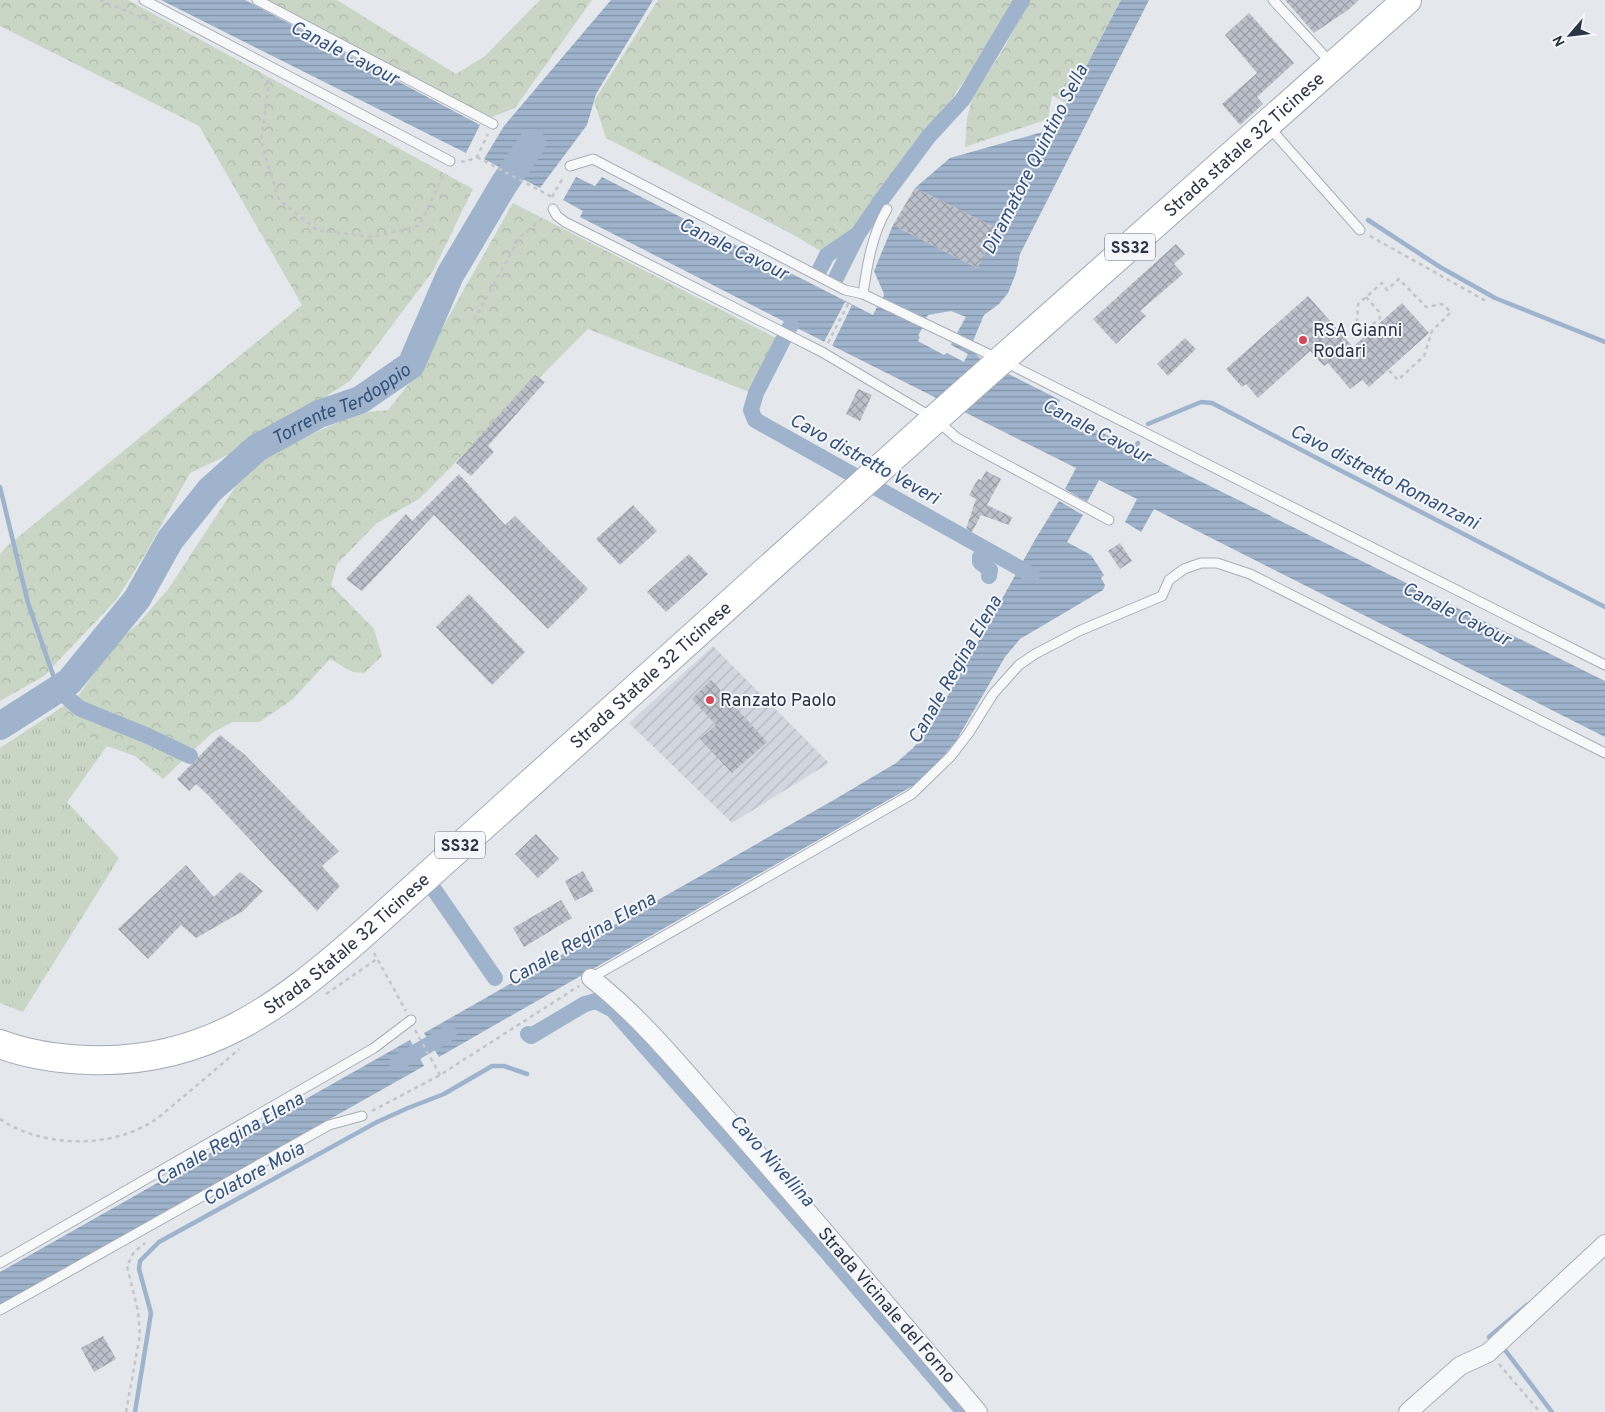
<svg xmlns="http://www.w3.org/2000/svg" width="1605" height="1412" font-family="Overpass,sans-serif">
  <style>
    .industrial { fill: url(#industrial-furrows) }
    .grass { fill: url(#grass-tufts) }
    .forest { fill: url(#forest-crowns) }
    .water { fill: url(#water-rules) }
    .pier { fill: #e4e7ec }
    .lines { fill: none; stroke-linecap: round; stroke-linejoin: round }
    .stream { stroke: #9fb4cc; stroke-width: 4.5 }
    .canal { stroke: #9fb4cc; stroke-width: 16 }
    .river { stroke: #9fb4cc; stroke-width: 28 }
    .building { fill: url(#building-cross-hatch) }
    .service-casing { stroke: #a9aeb7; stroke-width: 11 }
    .minor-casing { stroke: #a9aeb7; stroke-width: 20 }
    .primary-casing { stroke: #a3abb8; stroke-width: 30 }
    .path { stroke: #c2c5cb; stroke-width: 2.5; stroke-dasharray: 4 4; stroke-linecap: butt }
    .service { stroke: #f7f8fa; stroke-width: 9 }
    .minor { stroke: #f7f8fa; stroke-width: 18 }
    .primary { stroke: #fff; stroke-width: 28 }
    .poi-dot { fill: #d1495b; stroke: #f4f6f9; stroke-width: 2 }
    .labels { text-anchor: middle; stroke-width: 4; stroke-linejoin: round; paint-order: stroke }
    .shield { fill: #f4f6f9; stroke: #676e7b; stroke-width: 1 }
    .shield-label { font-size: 16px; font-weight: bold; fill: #2b3445 }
    .street-label { font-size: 18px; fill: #2b3445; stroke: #f4f6f9 }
    .poi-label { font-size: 18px; fill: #2b3445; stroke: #f4f6f9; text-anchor: start }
    .water-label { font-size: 19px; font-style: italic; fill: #34527a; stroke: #f4f6f9 }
  </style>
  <defs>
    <pattern id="industrial-furrows" width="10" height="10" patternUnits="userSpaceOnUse" patternTransform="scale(1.25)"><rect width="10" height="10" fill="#d2d6de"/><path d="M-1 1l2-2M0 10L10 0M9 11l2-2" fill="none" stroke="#b4b8c0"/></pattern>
    <pattern id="grass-tufts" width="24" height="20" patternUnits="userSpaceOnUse" patternTransform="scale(1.25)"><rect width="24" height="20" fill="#c9d6c5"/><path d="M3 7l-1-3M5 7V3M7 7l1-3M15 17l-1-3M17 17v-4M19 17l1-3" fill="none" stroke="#adb8ab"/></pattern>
    <pattern id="forest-crowns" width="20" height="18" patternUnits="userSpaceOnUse" patternTransform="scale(1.25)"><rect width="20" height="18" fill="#c9d6c5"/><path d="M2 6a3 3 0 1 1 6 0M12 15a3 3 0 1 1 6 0" fill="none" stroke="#adb8ab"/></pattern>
    <pattern id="water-rules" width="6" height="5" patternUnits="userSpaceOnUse" patternTransform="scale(1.25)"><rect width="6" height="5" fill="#9fb4cc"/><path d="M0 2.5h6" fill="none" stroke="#8293a7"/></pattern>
    <pattern id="building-cross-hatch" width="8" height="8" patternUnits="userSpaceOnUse" patternTransform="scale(1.25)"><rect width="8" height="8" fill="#bbc0ca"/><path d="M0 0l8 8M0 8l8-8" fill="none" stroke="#989da6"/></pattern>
  </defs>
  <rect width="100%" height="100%" fill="#e4e7ec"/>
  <polygon class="industrial" points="713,646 829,763 732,823 629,723"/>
  <polygon class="grass" points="50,715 107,746 67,802 119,858 23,1012 0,1003 0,748"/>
  <g class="forest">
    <polygon points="0,0 128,0 473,189 433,271 350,381 255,442 190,473 147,551 117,599 44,676 0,701 0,554 6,547 302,305 199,126 0,26"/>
    <polygon points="264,0 337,0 456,74 485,56 540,0 592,0 515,108 489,118"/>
    <polygon points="658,0 1016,0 986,50 952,98 902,162 853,230 822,252 792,234 606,138 594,101"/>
    <polygon points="1029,0 1121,0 1066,103 1052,95 1048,119 965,147 967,118 973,96 1004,48"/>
    <polygon points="513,203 778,339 752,393 588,329 419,499 377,523 337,564 331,585 374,629 382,656 364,673 353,672 330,659 292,700 259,722 232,722 212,733 163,779 135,756 107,746 50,715 79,695 114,644 137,625 169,588 239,481 268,457 300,439 344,420 368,412 388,410 415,376"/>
  </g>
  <g class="water">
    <polygon points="161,0 245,0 480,125 466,153"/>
    <polygon points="611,0 653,0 596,94 587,125 540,188 484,159 504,126"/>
    <polygon points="1121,0 1149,0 1020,254 1016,273 1008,293 999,304 984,315 973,341 957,333 966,317 951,311 928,315 926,318 883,298 884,294 874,271 893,225 977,268 998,229 915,188 950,158 1053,129"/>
    <polygon points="576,177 595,186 602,177 873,315 878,305 923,327 918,336 920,337 918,341 944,355 947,353 964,362 968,354 951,345 953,340 973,351 983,361 1060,400 1056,410 1605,681 1605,737 1154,509 1141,532 1125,522 1137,499 1099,480 1087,502 1065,489 1076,468 791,325 580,217 583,211 563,200"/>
    <polygon points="1059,501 1083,515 1067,542 1091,555 1104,575 1101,578 1105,585 1103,590 1020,639 1005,657 956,741 935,766 916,784 439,1057 424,1033 832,801 896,763 913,748 928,731 1036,538"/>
    <polygon points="410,1040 424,1066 0,1305 0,1272"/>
  </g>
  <polygon class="pier" points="845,302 852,305 832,346 824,342"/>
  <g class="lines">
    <g class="stream">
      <polyline points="1368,220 1440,267 1495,298 1605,342"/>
      <polyline points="1148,424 1201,402 1212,403 1332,466 1605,607"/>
      <polyline points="1132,453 1138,443"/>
      <polyline points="0,487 28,603 58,689"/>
      <polyline points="1494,1342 1489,1337 1527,1305"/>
      <polyline points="1500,1346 1505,1350 1552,1412"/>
      <polyline points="135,1412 151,1313 139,1269 140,1261 159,1242 377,1122 408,1108 444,1094 492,1066 504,1066 527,1074"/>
    </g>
    <g class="canal">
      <polyline points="820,269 827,255 858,234 882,199 929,136 963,99 1022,0"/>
      <polyline points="836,278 857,236"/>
      <polyline points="788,330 791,325"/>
      <polyline points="783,340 756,393 751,410 755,420 1032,575"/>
      <polyline points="985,549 980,557 980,562 990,570 989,576"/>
      <polyline points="58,689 79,708 148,736 190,756"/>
      <polyline points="433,888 495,978"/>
      <polyline points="528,1034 531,1036 585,1004 596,1001 613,1010 825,1250 964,1412"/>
      <polyline points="397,1063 449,1033"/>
    </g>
    <path class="river" id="s1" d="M0,726L69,682L137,599L170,540L210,490L257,448L319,414L360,400L411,365L450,275L504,184L532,143"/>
  </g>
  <g class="building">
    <polygon points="1285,0 1359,0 1348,10 1314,33"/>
    <polygon points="1249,13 1294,63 1257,97 1263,104 1240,125 1222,104 1257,73 1225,35"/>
    <polygon points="915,188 998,229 977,268 893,225"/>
    <polygon points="1176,244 1185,254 1174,264 1183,274 1140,311 1146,316 1116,344 1093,319"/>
    <polygon points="1308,296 1353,347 1402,303 1429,333 1369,387 1362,380 1350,389 1328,363 1324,366 1310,351 1258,398 1246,384 1242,387 1226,369"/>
    <polygon points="1185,338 1196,349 1168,376 1157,364"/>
    <polygon points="535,375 545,382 488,446 494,452 471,476 456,463"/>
    <polygon points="858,389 872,395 860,421 846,414"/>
    <polygon points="986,471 1001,479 987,505 1012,517 1009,525 981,515 972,532 966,529 976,499 969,495 978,479 981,480"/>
    <polygon points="459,474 505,525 515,516 588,589 548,629 434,515 362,591 346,579 406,514 412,521"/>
    <polygon points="633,505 657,531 620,565 596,539"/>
    <polygon points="1120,543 1132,561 1120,569 1108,551"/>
    <polygon points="689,554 708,574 666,612 647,592"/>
    <polygon points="469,594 525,652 492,685 436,627"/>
    <polygon points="711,680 767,742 732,773 700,739 716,725 692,699"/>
    <polygon points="220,735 244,754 339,851 322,866 340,886 317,911 207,794 196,784 189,791 177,779"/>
    <polygon points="536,834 559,859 538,878 515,854"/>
    <polygon points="186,865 214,897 240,872 263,891 243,911 196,938 181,925 148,959 118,929"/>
    <polygon points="583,871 594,891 575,901 565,881"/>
    <polygon points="561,900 572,918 524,947 513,928"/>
    <polygon points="103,1336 116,1359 94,1372 81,1348"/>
  </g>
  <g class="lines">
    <g class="service-casing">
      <g id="service">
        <polyline points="144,0 450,161"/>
        <polyline points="257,0 493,124"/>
        <polyline points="1273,0 1332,64"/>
        <polyline points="1269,127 1360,230"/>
        <polyline points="570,166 593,159 845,290 863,294 1001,360 1605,665"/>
        <polyline points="553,209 557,216 565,222 822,352 935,419 957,438 1109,520"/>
        <path d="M863,294C867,266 872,234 887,209"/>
        <polyline points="591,978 912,794 951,756 968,734 993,694 1019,665 1035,654 1079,631 1162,596 1169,580 1184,569 1201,563 1217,563 1250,574 1605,753"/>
        <polyline points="0,1263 374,1048 411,1020"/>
        <polyline points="0,1310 329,1125 362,1116"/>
      </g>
    </g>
    <g class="minor-casing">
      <g id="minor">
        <path d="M591,978C646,1021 689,1077 735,1128C817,1222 897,1317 978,1412"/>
        <polyline points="1408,1412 1460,1366 1488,1353 1605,1244"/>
      </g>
    </g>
    <g class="primary-casing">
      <g id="primary">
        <path id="s2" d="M0,1044C29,1055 59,1059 90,1060C205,1064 280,1007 363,934L935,419L1407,0"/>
      </g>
    </g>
    <g class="path">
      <polyline points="100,0 173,30"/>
      <polyline points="260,76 269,82 261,141 279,200 317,230 373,237 419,226 445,172"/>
      <polyline points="477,157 552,197"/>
      <polyline points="461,161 465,162 477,157 488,134"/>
      <polyline points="552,197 564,176"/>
      <polyline points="1370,236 1486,301"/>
      <polyline points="1366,297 1380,313 1380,318 1366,330 1357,321 1358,304 1382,283 1387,290 1399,279 1426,307 1442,304 1451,312 1432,331 1424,356 1398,380 1388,369"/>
      <polyline points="474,320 520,237 545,216"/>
      <polyline points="828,343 849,302"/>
      <polyline points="374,953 406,1011"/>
      <polyline points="326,994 377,959"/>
      <polyline points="415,1030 440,1075"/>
      <polyline points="372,1111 440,1075 579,986"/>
      <path d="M0,1119C41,1147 107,1149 150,1123C162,1116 173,1105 183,1097C202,1081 221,1065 239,1049"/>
      <polyline points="1499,1364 1540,1412"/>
      <polyline points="126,1412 140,1335 138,1311 127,1266 134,1252 145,1243"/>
    </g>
    <use href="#service" class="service"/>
    <use href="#minor" class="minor"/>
    <use href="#primary" class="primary"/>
  </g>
  <g class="poi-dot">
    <circle cx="1303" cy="340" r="5"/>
    <circle cx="710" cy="700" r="5"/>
  </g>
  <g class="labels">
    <g class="shield">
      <rect x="1105" y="233.5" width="50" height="27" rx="4"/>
      <rect x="435" y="831.5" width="50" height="27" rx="4"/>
    </g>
    <g class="shield-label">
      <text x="1130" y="253">SS32</text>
      <text x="460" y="851">SS32</text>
    </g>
    <g class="street-label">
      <text dy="6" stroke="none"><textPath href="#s2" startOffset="1584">Strada statale 32 Ticinese</textPath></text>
      <text dy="6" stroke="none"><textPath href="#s2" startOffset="788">Strada Statale 32 Ticinese</textPath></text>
      <text dy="6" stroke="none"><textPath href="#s2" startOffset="382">Strada Statale 32 Ticinese</textPath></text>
      <text transform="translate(887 1305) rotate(49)" y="6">Strada Vicinale del Forno</text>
    </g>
    <g class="poi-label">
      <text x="1313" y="336">RSA Gianni<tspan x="1313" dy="21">Rodari</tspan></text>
      <text x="720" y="706">Ranzato Paolo</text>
    </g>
    <g class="water-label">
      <text transform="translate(345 52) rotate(27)" y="7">Canale Cavour</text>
      <text transform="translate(1034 159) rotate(-63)" y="7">Diramatore Quintino Sella</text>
      <text transform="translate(734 248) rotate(26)" y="7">Canale Cavour</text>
      <text dy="7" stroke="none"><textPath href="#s1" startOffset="479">Torrente Terdoppio</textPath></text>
      <text transform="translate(1097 430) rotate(27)" y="7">Canale Cavour</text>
      <text transform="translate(865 458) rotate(29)" y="7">Cavo distretto Veveri</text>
      <text transform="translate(1385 476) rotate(27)" y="7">Cavo distretto Romanzani</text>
      <text transform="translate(1457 613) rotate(27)" y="7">Canale Cavour</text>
      <text transform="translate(954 669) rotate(-60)" y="7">Canale Regina Elena</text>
      <text transform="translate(581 938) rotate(-30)" y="7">Canale Regina Elena</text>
      <text transform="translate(229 1138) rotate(-30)" y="7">Canale Regina Elena</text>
      <text transform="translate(773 1160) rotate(48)" y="7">Cavo Nivellina</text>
      <text transform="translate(253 1173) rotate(-29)" y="7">Colatore Moia</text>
    </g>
  </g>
  <g transform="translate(1570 35) rotate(242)" stroke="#f4f6f9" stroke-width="4" paint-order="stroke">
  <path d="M0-4L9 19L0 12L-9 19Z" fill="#2b3445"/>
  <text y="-8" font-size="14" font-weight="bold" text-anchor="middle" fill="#2b3445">N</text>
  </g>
</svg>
